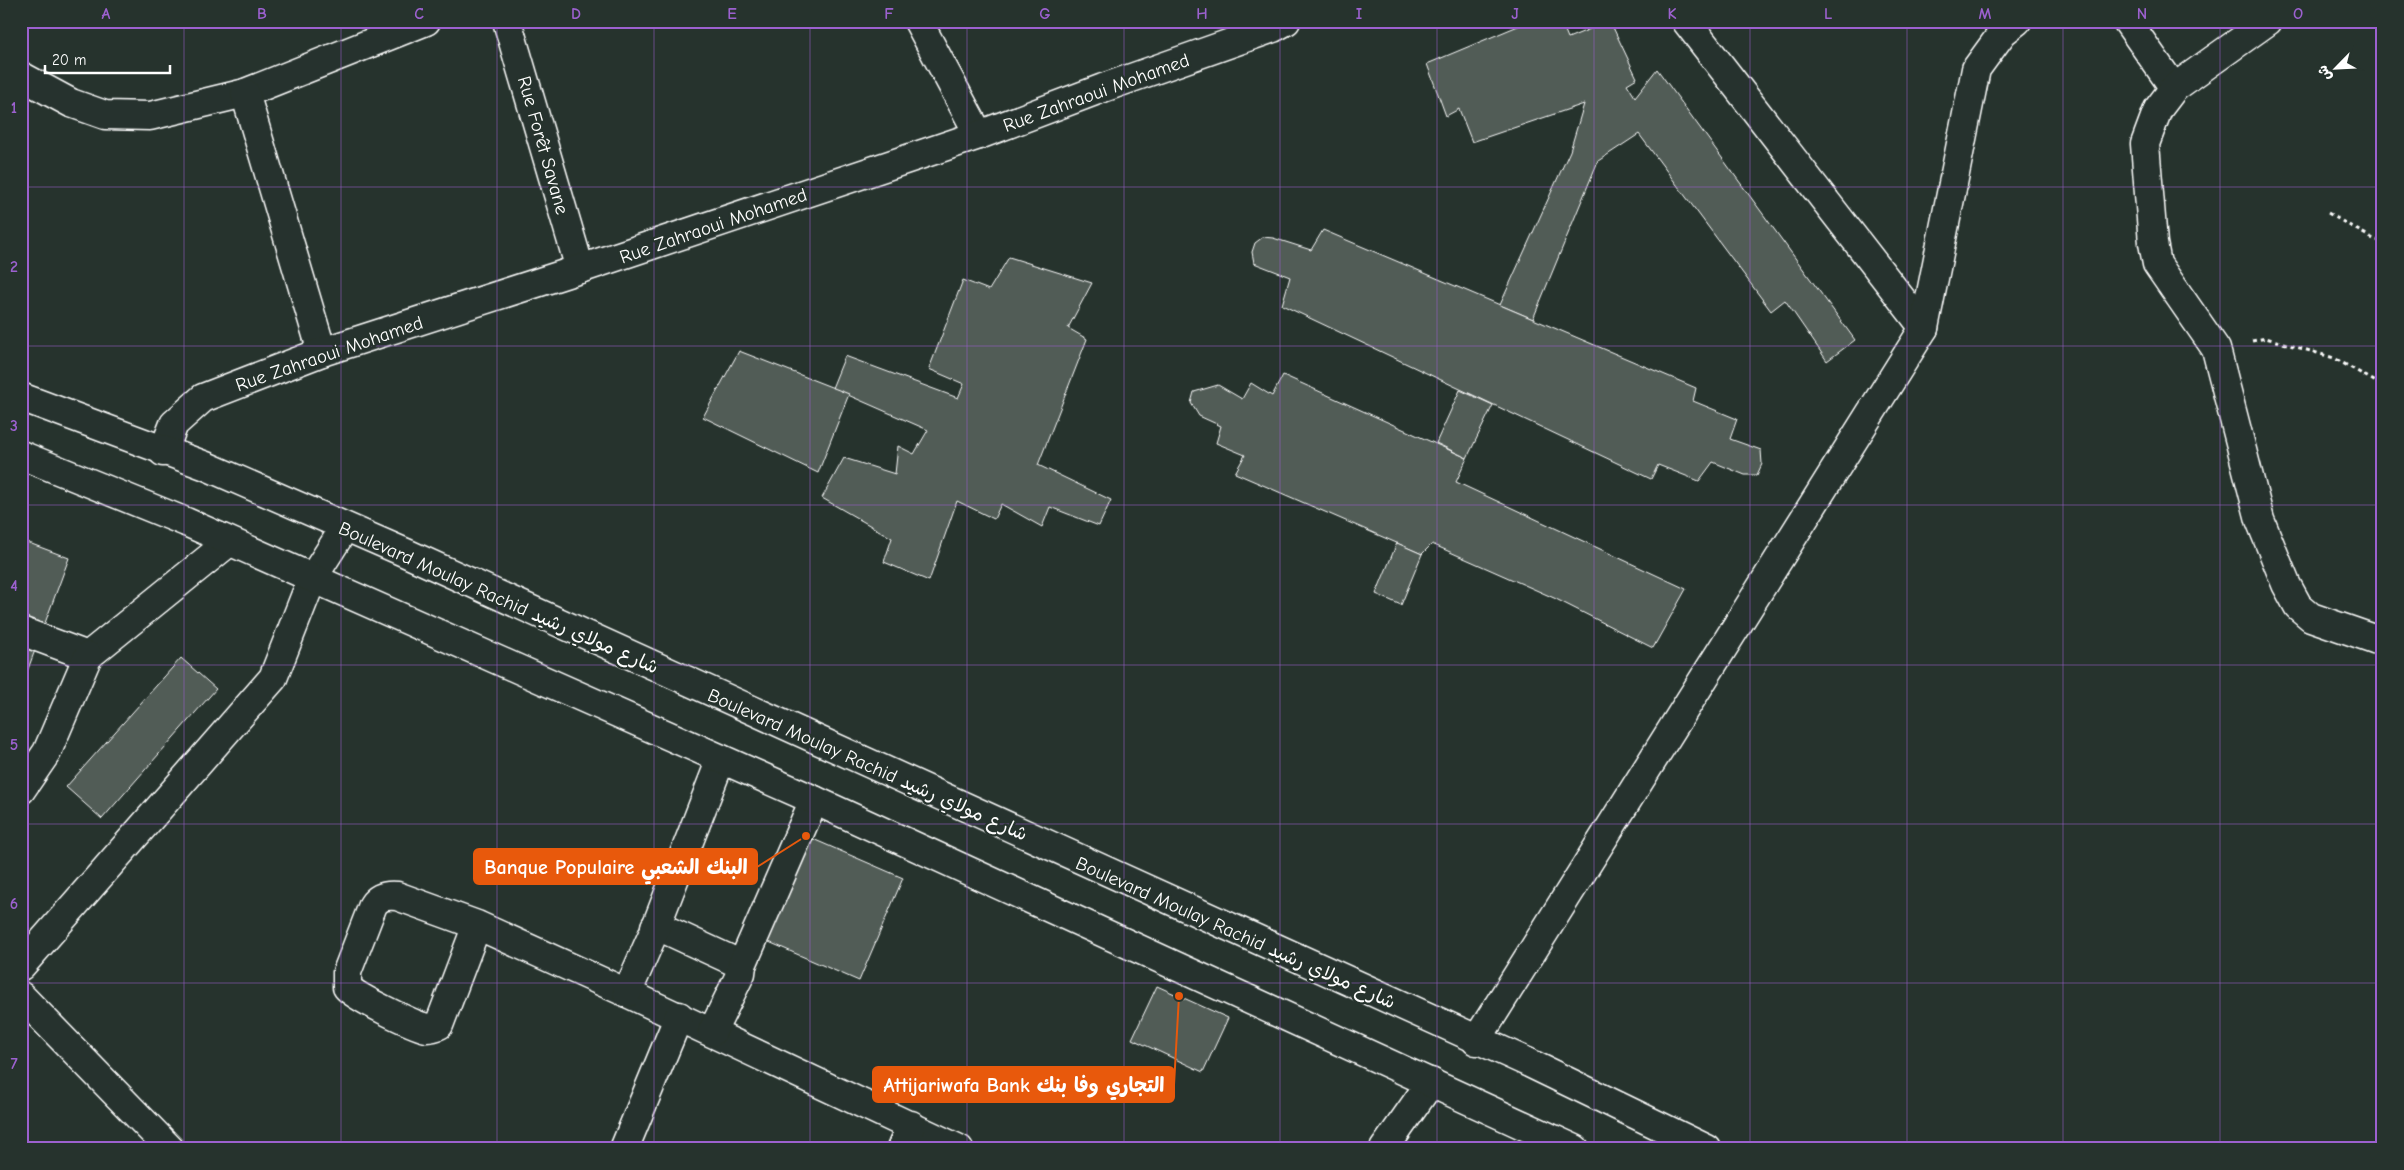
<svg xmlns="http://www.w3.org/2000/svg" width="2404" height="1170" font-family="'Comic Neue','Playpen Sans Arabic',sans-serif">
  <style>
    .building { fill: #515c57; stroke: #fff }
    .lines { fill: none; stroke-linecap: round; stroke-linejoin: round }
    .minor-casing { stroke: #fff; stroke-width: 31 }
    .major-casing { stroke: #fff; stroke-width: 31 }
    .path { stroke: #fff; stroke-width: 3; stroke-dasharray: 4 4; stroke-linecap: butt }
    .minor { stroke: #26332d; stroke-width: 28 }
    .major { stroke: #26332d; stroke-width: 28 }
    .grid { fill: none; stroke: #9c61cf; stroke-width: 1; stroke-opacity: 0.55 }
    .labels { text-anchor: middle; stroke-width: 4.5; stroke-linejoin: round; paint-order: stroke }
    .street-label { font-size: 19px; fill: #fff; stroke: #26332d }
    .leader { fill: none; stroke: #e8590c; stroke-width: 2 }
    .callout-dot { fill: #e8590c; stroke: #26332d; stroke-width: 2 }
    .callout { fill: #e8590c; stroke: #e8590c; stroke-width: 2 }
    .callout-label { font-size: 20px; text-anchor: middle; font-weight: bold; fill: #fff }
    .neatline { fill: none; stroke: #9c61cf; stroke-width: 2 }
    .grid-label { font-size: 16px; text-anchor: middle; font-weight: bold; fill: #9c61cf }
  </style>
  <rect width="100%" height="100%" fill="#26332d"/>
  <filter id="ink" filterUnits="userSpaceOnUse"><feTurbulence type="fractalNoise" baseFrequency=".02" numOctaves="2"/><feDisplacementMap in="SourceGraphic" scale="10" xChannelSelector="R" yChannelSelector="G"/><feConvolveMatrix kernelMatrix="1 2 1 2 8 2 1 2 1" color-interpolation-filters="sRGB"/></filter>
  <g filter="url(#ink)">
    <g class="building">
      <polygon points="1530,21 1561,21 1568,38 1610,21 1637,78 1627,84 1635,97 1657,69 1855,340 1827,361 1785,300 1771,311 1639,134 1598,161 1533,319 1500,305 1570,151 1584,104 1472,142 1459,109 1446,116 1427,64"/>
      <polygon points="1323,230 1696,388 1693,401 1737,419 1730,439 1761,450 1762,464 1757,475 1745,475 1713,462 1699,481 1658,465 1651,479 1282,305 1290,277 1254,263 1252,252 1255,243 1263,237 1273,238 1311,250"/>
      <polygon points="1009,257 1092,283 1068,328 1087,339 1038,465 1111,500 1099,526 1050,507 1042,527 1001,504 994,519 957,501 929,581 884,562 892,538 822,498 844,458 895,474 898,446 914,454 928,430 832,388 845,356 958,398 964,384 929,369 963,280 989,290"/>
      <polygon points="739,351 849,394 818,473 703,417"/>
      <polygon points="1283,375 1467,458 1456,482 1686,589 1653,648 1554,598 1432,544 1422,554 1235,473 1245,455 1216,443 1221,426 1199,416 1191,403 1194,392 1218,385 1242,399 1251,383 1272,396"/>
      <polygon points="1460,390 1493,405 1467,458 1436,443"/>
      <polygon points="21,540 69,558 21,688"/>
      <polygon points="1397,543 1422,554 1401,605 1376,594"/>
      <polygon points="181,658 216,689 102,819 66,787"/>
      <polygon points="806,836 903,878 859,981 762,939"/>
      <polygon points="1157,986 1228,1018 1203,1072 1132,1039"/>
    </g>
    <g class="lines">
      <g class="minor-casing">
        <g id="minor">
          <polyline points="507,21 580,269"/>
          <polyline points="918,21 979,135"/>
          <polyline points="1686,21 1924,328"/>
          <polyline points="2127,21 2174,88"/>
          <polyline points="2268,21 2174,88 2158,109 2145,144 2153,243 2157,264 2216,349 2260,520 2286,584 2298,606 2311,617 2383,642"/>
          <polyline points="21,76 71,103 105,115 150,116 245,93 426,21"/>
          <polyline points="245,93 322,352"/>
          <polyline points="163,452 174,424 203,398 322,352 580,269 979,135 1103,88 1273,28 1286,21"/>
          <polyline points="21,631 88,656 229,542"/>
          <polyline points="21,790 47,752 88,656"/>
          <path d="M477,925L439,1025C435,1027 432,1028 427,1028C413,1025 355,997 347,987V972L373,905C379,896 387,895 397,896L477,925L627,993L959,1149"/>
          <polyline points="655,927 662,928 742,965"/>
          <polyline points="21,966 273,678 312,579 345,527"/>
          <polyline points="627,993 653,934 721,759"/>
          <polyline points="21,996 170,1149"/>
          <polyline points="712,1032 741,973 742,965 814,800"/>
          <polyline points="1476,1041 1924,328 1976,69 2003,32 2017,21"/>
          <polyline points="624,1149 679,1016"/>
          <polyline points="901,1149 911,1125"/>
          <polyline points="1384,1149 1431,1082"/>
        </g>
      </g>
      <g class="major-casing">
        <g id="major">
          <polyline points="21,397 206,466 406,553 1525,1061 1707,1149"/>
          <polyline points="21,455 186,522 814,800 1575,1149"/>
        </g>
      </g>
      <g class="path">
        <polyline points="2328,213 2375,240 2383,241"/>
        <polyline points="2252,341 2266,338 2334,358 2383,386"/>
      </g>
      <use href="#minor" class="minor"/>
      <use href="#major" class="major"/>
    </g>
  </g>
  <path class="grid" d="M184,21V1149M341,21V1149M497,21V1149M654,21V1149M810,21V1149M967,21V1149M1124,21V1149M1280,21V1149M1437,21V1149M1594,21V1149M1750,21V1149M1907,21V1149M2063,21V1149M2220,21V1149M21,187H2383M21,346H2383M21,505H2383M21,665H2383M21,824H2383M21,983H2383"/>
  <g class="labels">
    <g class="street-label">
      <text transform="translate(1096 92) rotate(-20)" y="7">Rue Zahraoui Mohamed</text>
      <text transform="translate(544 145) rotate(74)" y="7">Rue Forêt Savane</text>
      <text transform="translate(713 225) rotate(-19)" y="7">Rue Zahraoui Mohamed</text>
      <text transform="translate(329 353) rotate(-19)" y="7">Rue Zahraoui Mohamed</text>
      <text transform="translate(499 597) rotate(24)" y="7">Boulevard Moulay Rachid شارع مولاي رشيد</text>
      <text transform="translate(868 764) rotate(24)" y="7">Boulevard Moulay Rachid شارع مولاي رشيد</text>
      <text transform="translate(1236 932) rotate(24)" y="7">Boulevard Moulay Rachid شارع مولاي رشيد</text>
    </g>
  </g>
  <path class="leader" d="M806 836L757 867M1179 996L1174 1085"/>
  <g class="callout-dot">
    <circle cx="806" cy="836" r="5"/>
    <circle cx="1179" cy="996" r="5"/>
  </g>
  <g class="callout">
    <rect x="474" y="849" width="283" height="35" rx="5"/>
    <rect x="873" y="1067" width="301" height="35" rx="5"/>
  </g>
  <g class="callout-label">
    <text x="616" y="874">Banque Populaire البنك الشعبي</text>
    <text x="1024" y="1092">Attijariwafa Bank التجاري وفا بنك</text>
  </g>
  <rect width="2404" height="1170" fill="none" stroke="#26332d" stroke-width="55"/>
  <g transform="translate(2336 68) rotate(246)" stroke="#26332d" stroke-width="4" paint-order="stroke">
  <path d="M0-4L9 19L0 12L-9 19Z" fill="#ffffff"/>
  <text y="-8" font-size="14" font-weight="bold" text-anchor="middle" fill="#ffffff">ش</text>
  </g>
  <path d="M45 65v8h125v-8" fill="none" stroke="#ffffff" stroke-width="2.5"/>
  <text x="52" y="65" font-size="15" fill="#ffffff" stroke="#26332d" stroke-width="4" paint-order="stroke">20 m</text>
  <rect x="28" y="28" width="2348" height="1114" class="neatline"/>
  <g class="grid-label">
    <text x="106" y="19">A</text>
    <text x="262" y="19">B</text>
    <text x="419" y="19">C</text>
    <text x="576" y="19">D</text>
    <text x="732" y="19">E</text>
    <text x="889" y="19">F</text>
    <text x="1045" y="19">G</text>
    <text x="1202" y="19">H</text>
    <text x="1359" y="19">I</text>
    <text x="1515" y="19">J</text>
    <text x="1672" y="19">K</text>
    <text x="1828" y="19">L</text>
    <text x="1985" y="19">M</text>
    <text x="2142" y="19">N</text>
    <text x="2298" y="19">O</text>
    <text x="14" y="113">1</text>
    <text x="14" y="272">2</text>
    <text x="14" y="431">3</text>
    <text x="14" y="591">4</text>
    <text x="14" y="750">5</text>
    <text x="14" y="909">6</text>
    <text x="14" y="1069">7</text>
  </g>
</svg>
